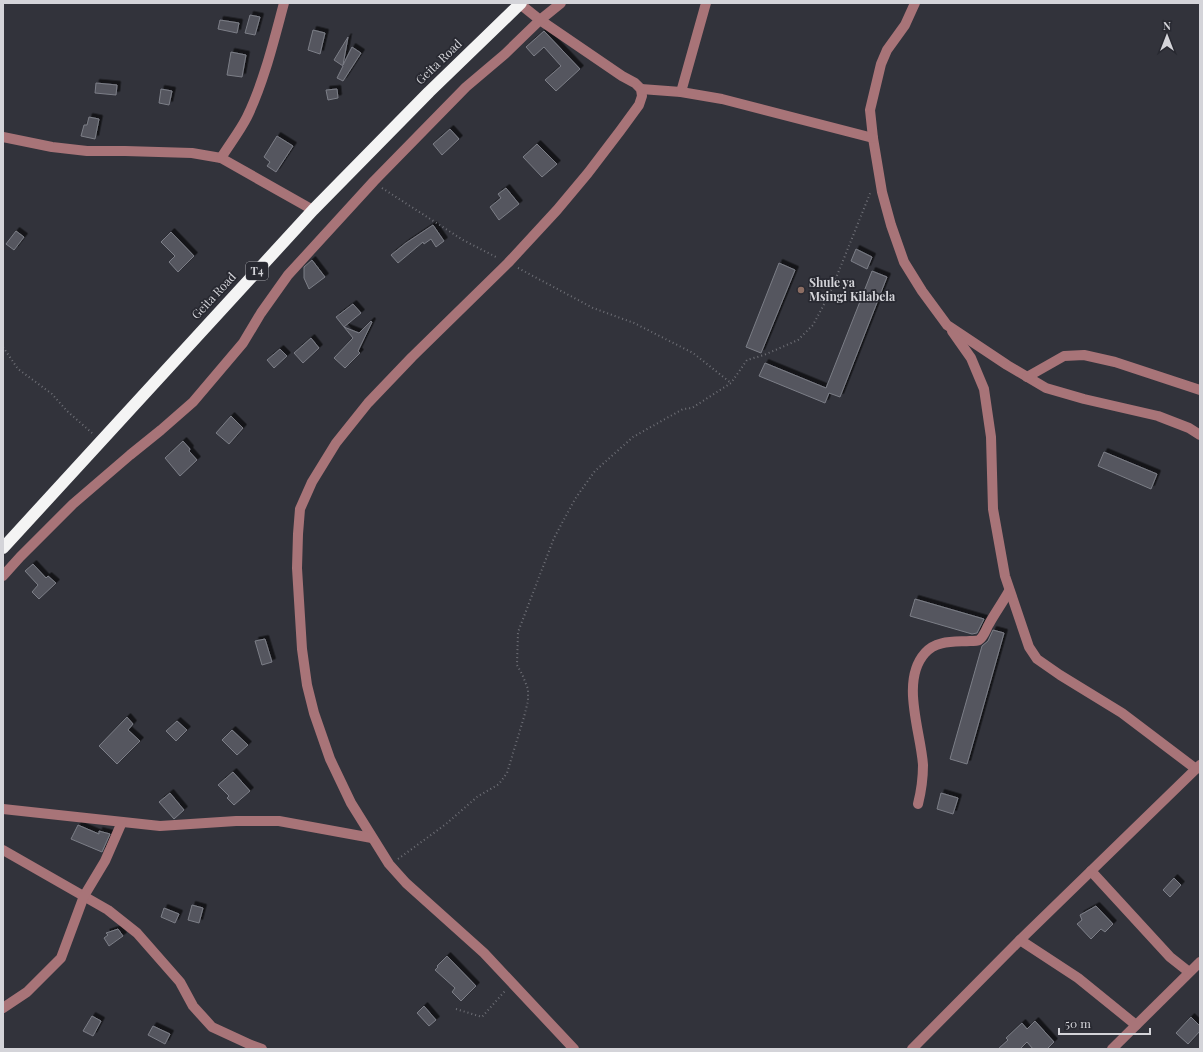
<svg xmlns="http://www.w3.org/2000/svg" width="1203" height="1052" font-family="'Playfair Display',serif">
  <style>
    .building { fill: #55575f; stroke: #7c7e87; filter: url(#shadow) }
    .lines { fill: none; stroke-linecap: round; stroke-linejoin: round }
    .path { stroke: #6f7077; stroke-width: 2; stroke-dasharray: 1 3; stroke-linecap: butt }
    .minor { stroke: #a87478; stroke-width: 10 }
    .highway { stroke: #f4f4f4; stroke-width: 12 }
    .education-dot { fill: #8d6e63; stroke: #282931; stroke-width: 1.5 }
    .labels { text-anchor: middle; stroke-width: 3.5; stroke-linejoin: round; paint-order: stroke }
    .shield { fill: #282931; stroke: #a0a1a7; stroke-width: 1 }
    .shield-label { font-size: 11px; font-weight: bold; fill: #d4d4d9 }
    .street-label { font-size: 12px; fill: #d4d4d9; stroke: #282931 }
    .poi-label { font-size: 12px; font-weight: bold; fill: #d4d4d9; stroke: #282931; text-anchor: start }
  </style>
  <defs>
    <filter id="shadow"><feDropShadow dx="3.5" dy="-3.5" stdDeviation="0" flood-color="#0009"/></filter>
  </defs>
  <rect width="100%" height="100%" fill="#32333b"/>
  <g class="building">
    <polygon points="250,15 260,17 255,35 245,33"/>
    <polygon points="220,20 239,23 237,33 218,29"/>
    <polygon points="313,30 325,33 320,54 308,50"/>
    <polygon points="544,31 580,69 556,91 545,80 561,66 544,47 534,56 526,47"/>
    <polygon points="348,37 343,65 352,47 361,53 343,81 337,78 343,66 334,60"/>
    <polygon points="231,52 246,55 242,77 227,75"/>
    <polygon points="96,83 117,85 116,95 95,93"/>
    <polygon points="161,89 172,91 169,105 159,103"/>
    <polygon points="337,89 338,98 328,100 326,90"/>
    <polygon points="89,117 99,119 95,139 81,136 84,125 87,125"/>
    <polygon points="450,129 459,139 442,155 433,144"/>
    <polygon points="277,136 293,146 276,172 267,166 270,162 264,157"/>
    <polygon points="537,144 557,164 542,177 523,157"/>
    <polygon points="506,188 519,204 499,220 490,207 501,198 498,194"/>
    <polygon points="433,225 444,241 436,247 431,239 424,244 423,242 398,263 391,255 406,243"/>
    <polygon points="16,231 24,237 14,250 6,244"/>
    <polygon points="171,232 194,256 178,272 169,262 175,256 161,242"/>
    <polygon points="856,249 872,257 867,269 851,261"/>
    <polygon points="312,260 325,277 309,289 304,278 304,267"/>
    <polygon points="779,263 795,270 761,353 746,347"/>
    <polygon points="872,271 887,277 840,397 829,393 825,403 759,376 765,363 826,388"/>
    <polygon points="353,304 361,313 344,327 336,317"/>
    <polygon points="371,321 372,322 358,351 360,353 345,368 334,358 353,338 344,327 359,333"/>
    <polygon points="311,338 319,348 303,363 294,353"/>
    <polygon points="280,349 287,356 274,368 267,360"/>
    <polygon points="231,416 243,428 229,444 216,433"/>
    <polygon points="183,441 190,449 189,451 197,460 180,476 165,458"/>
    <polygon points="1104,452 1157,474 1151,489 1098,466"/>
    <polygon points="33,564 46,578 48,576 56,583 39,599 32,592 38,585 25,571"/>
    <polygon points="915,599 984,619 977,633 972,634 910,616"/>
    <polygon points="993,630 1004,633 967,764 950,759 982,646 988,641"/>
    <polygon points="265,639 272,662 262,665 255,641"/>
    <polygon points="127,717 133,724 128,730 140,741 117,764 99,746"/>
    <polygon points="177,721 187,730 176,741 166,731"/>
    <polygon points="232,730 248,745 237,755 222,740"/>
    <polygon points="233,772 250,791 234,805 227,798 229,796 218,785"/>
    <polygon points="170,793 184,810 174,819 159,802"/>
    <polygon points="941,793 958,798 953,814 937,809"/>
    <polygon points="78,825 99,834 99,831 110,834 102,852 71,839"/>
    <polygon points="1174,878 1181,885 1170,897 1163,890"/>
    <polygon points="192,905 203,908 199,923 188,920"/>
    <polygon points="1096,906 1113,924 1105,932 1101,929 1091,939 1077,924 1082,920 1080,915"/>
    <polygon points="164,908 179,914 175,923 161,917"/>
    <polygon points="118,929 123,936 109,946 104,938 108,935 106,933"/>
    <polygon points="447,956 476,986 461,1001 452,992 455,988 435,970 438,967 437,966"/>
    <polygon points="424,1006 436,1020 429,1026 417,1013"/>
    <polygon points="92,1016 101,1021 93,1036 83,1031"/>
    <polygon points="1191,1017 1200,1026 1200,1031 1188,1044 1176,1033"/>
    <polygon points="1035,1021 1054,1042 1047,1049 1033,1049 1027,1042 1020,1049 998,1049 1008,1040 1006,1038 1022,1023 1027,1029"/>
    <polygon points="153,1026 170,1034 165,1044 148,1035"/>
  </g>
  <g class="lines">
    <g class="path">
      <polyline points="382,188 463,240 498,258"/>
      <polyline points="518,268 593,308 634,323 693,353 731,383"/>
      <polyline points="3,347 18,369 52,394 67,411 92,433"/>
      <polyline points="398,859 446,824 477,797 499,784 507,773 524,717 528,701 528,689 522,674 517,665 518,632 554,538 575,499 595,471 633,437 683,409 692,408 731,383 747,360 764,355 798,340 813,325 830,293 871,191"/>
      <polyline points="456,1009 482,1017 505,991"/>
    </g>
    <g class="minor">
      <polyline points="915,3 905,25 887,50 881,64 870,110 873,138 882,192 891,225 904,262 922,291 947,325 1007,365 1046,388 1084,399 1158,416 1189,428 1200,435"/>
      <polyline points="520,4 540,20 622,76 635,83 641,89 642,96 639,105 620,131 588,173 557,210 508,263 412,357 368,403 336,443 312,482 300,509 298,534 297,568 302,649 307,685 314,713 330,759 351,803 389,864 406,883 484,953 574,1049"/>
      <polyline points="641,89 681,92 722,99 873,138"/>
      <polyline points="681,92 706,3"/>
      <polyline points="3,137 52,147 87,151 125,151 192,153 221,158 313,210"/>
      <path d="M221,158C229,145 240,131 247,117C264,82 274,40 284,3"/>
      <polyline points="952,331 971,358 984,389 991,437 993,509 1005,576 1029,647 1037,659 1060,675 1122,713 1196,769"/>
      <polyline points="1027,377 1064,356 1084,355 1115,362 1200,390"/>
      <polyline points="3,576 20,557 73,504 130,455 161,430 193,402 243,343 261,313 288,275 374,181 466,87 505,54 540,20 561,3"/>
      <path d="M918,804C921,792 923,778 923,765C921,732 900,681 925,653C936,640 954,642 970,641C973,641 977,641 979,640C984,637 986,629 989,624C995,613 1003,602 1009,591"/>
      <polyline points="3,809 160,826 236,821 279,821 372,838"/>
      <polyline points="3,850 108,910 137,933 180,982 193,1006 212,1027 251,1045 262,1049"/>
      <polyline points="1091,871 1170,957 1189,972"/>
      <polyline points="1020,940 1078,978 1136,1025"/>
      <polyline points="3,1008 27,992 61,958 84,896 105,861 122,822"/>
      <polyline points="912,1049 1020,940 1200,765"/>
      <polyline points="1112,1049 1200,962"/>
    </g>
    <polyline class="highway" points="3,548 313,210 429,92 521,3"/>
  </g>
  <circle class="education-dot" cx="801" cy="290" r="4"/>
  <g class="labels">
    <rect class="shield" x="246" y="262" width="22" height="18" rx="3"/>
    <g class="shield-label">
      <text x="257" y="275">T4</text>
    </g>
    <g class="street-label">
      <text transform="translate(439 62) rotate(-44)" y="4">Geita Road</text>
      <text transform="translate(214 296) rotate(-47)" y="4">Geita Road</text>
    </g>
    <g class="poi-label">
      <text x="809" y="287">Shule ya<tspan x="809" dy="14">Msingi Kilabela</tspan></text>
    </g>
  </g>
  <rect width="1203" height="1052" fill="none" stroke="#d4d4d9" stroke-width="8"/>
  <g transform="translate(1167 36)" stroke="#282931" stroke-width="3" paint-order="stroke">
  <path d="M0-3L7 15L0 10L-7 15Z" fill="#d4d4d9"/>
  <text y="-6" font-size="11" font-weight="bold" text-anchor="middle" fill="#d4d4d9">N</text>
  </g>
  <path d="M1059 1028v6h91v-6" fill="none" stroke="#d4d4d9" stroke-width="2"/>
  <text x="1065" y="1028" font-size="12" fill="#d4d4d9" stroke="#282931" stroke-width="3" paint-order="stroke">50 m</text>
</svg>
